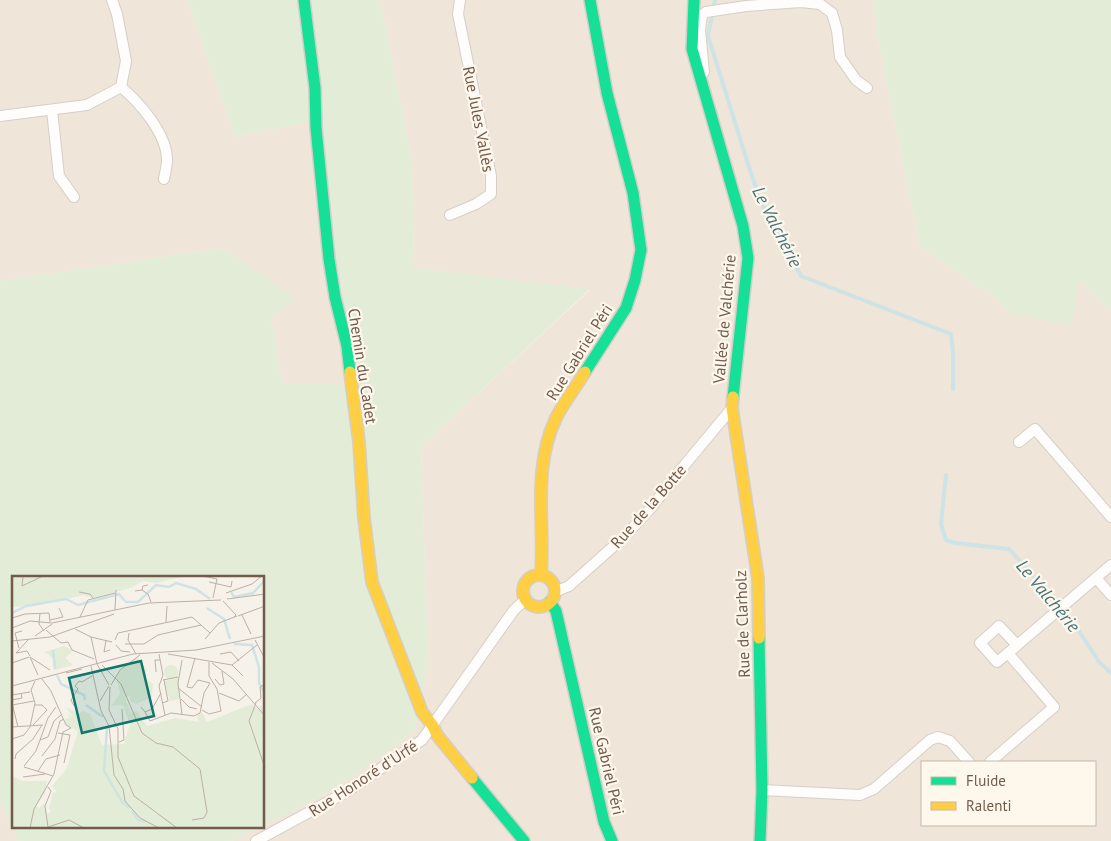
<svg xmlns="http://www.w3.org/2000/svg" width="1111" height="841" font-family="'PT Sans',sans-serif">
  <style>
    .residential { fill: #efe5d8; fill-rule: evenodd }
    .green { fill: #e2ecd6 }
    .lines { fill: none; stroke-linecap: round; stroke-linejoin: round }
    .stream { stroke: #cde3e5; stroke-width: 4 }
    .street-casing { stroke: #d5cfc8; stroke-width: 12 }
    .fast-casing { stroke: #d5cec6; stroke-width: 14 }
    .slow-casing { stroke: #d5cec6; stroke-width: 14 }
    .street { stroke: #fefdfc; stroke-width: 10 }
    .fast { stroke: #16e098; stroke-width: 11 }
    .slow { stroke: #ffcf43; stroke-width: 11 }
    .labels { text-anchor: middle; stroke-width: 4.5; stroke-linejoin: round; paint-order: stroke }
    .street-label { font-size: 16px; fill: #725a4c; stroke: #fef7eb }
    .water-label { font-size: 18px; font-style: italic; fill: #44737e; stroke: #fef7eb }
    .inset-river { fill: none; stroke: #cde3e5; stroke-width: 2.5 }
    .inset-road { fill: none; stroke: #bdb0a6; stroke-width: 1 }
    .view { fill: #0f766e; fill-opacity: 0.15; stroke: #0f766e; stroke-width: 2.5 }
    .inset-edge { fill: none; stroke: #725a4c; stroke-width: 2.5 }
  </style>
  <rect width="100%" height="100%" fill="#f6f2ea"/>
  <g class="residential">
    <polygon points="0,0 188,0 235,137 312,121 335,273 361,385 282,384 271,318 296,299 223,248 0,281"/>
    <path d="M380,0H873L878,39L920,247L994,297L1011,314L1079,280L1111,311V841H231L259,827H264V825L335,789L415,730L428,662L421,446L590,290L414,268L412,162ZM922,762H1095V825H922Z"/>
    <polygon points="0,802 18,841 0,841"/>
  </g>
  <g class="green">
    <polygon points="188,0 380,0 412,162 414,268 590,289 421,446 428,662 415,730 335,789 264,825 264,577 14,577 14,827 259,827 231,841 18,841 0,802 0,281 223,248 297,299 271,318 282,384 360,384 335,273 312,121 235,137"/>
    <polygon points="873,0 1111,0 1111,311 1079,280 1072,325 1011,314 994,297 920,247 878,39"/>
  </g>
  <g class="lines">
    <g class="stream">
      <polyline points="715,0 708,36 749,167 760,200 801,276 951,334 953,353 953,389"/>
      <polyline points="946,475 941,524 946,540 955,543 1009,549 1070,617 1099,662 1111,673"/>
    </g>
    <g class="street-casing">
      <g id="street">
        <polyline points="112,0 117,14 126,61 121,87"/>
        <polyline points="704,72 700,30 702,15 706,12 746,6 801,2 820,4 832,13 837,30 840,57 856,80 867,88"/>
        <polyline points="52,110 59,176 74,197"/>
        <path d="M0,116L87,105L121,87C140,103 167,134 167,160C167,166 165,173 164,179"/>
        <polyline points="450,215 476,204 491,194 491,176 458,14 460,0"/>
        <polyline points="1019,442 1035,429 1111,517"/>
        <polyline points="1096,578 1111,595"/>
        <polyline points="555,592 569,586 624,537 651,508 673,479 732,408"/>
        <polyline points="1008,653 997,662 980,643 999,626 1017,645"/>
        <polyline points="990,762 1054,707 1008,653 1111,565"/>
        <polyline points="762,790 860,795 874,789 930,740 938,737 950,741 969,762"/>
        <polyline points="256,841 348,791 422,740 514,610 525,600"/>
      </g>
    </g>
    <g class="fast-casing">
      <g id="fast">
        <polyline points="304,0 315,88 316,128 329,259 335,297 347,346 350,372"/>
        <polyline points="694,0 692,49 743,226 748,258 733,397"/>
        <polyline points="585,372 626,308 635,280 641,250 633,193 607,93 590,0"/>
        <polyline points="550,602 556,611 604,822 612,841"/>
        <polyline points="759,638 762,790 760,841"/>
        <polyline points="472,778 524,841"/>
      </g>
    </g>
    <g class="slow-casing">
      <g id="slow">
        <polyline points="350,372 359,442 364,518 372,582 422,712 433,726 437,735 472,778"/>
        <polyline points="733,397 732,408 758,578 759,638"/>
        <path d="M541,575C545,521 532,469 556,418C564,402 576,387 585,372"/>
        <circle cx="539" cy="591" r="16"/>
      </g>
    </g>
    <use href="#street" class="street"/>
    <use href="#fast" class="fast"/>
    <use href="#slow" class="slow"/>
  </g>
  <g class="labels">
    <g class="street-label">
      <text transform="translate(479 119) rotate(79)" y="6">Rue Jules Vallès</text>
      <text transform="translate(724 319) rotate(-85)" y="6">Vallée de Valchérie</text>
      <text transform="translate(579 352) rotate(-58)" y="6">Rue Gabriel Péri</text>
      <text transform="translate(363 366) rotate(81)" y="6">Chemin du Cadet</text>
      <text transform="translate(648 506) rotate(-49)" y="6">Rue de la Botte</text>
      <text transform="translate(742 624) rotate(-92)" y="6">Rue de Clarholz</text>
      <text transform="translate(607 761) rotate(77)" y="6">Rue Gabriel Péri</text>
      <text transform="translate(363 778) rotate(-33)" y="6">Rue Honoré d'Urfé</text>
    </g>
    <g class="water-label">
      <text transform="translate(777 227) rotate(63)" y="6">Le Valchérie</text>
      <text transform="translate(1048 596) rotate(50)" y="6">Le Valchérie</text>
    </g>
  </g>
  <g transform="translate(12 576)">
    <rect width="252" height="252" fill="#f6f2ea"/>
    <path d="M0,0H173L144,7L131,5L118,12L82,22L72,19L27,29L0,31ZM52,70L61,75L53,82L61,89L43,94L41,82L33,76ZM125,81L134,93V102L141,108L140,121L124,128L118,125V120L113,121L119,137L125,135L135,150L163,142L187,146L185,140L190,136L195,146L240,128L245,133L249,129L252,136V252H0V200L11,205H35L33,217L24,230L27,232L32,227L35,238L39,236L37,232L41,217L45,216L40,210L55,192L66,155L54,149L53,143L58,142L55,138L61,141L54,131L67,138L71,135L78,138L90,169L112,168L118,148L111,129L99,130L108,118L104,99ZM152 96a7 7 0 1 1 14 0a7 7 0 1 1-14 0ZM166,102L167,123L158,125L152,105Z" fill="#e2ecd6"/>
    <path class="inset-river" d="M219,16L222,21L241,17L253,4M113,26H126L144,9L157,11L164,7L184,13L198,23M195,32L212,43L218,63M0,37L14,30L54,23L66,29L107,18L113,25M222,68L240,69L247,91V107L253,118M41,74L43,93M45,99L49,108L72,119L73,124M74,129L91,141M95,151L92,195L110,226L118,232M120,235L126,244L134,246"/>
    <path class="inset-road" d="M11,0L10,10L31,0M169,0H186M191,0L205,3L201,22M197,6L219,11L220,5M130,14L136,18L139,26M123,15L130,14L131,10L136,9M67,16L78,18L81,22M214,17L240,8L250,0M215,23L253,18M211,25L224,39L222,41M103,34L104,14M28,37L27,48L32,55M230,39L239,58M226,40L253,30M68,41L76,24L103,17M0,42L13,38L37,37L38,46M38,44L51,41L47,32M154,46L155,30M0,52L18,45L40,47L137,27L209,24M63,53L79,61M34,54L49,67L56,66L60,74L82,83M117,57L116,64L124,78M23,60L40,48M79,61L85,88M79,61L100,66M193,63L207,47L225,40M94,64L92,76L98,74M103,64L106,57L180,41L198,57M243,64L253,83M0,65L38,61L102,38M113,68H132L146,59L189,49M104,69L109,75L118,76M7,72L3,57L10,55M4,77L16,64M4,77L15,75L18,80M147,78L151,99L147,110L153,139M156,78L220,89L245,69M208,78L219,76L227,85M18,81L38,94M18,81L26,99M170,84L166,107L170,138M0,87L17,81M200,87L221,103L253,140M85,88L97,109M90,89L109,108L130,157L144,167L161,171L188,193L195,236L192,242L180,244M220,89L231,100M79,90L89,135L97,150L102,199L111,213L113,225L128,242L147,252M144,96L143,84H148M54,97L70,93M30,103L39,115L54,149L59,152L51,156M203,103L208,109L212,108L210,95M151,104L166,101M99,109L108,94L128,79M0,110L121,78L184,74L253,60M98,111L97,134L106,153V181L122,220L165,252M166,112L190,131M207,117L227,125L235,118M0,119L18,116M169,123L177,131L185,133M0,124L10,122L9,117M88,125L97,110M0,127L6,151M150,127L156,125L152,104M243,127L249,122L248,111L253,108M244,127L237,145L253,192M0,129L22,125M62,130L59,124L66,113L63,110L67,105L70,106L80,100M129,131L133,136L140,133L149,117M190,134L197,138L209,135L205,113L197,100V86M133,136L138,145L159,137L182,140L188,137L192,117L198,107L186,104L180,112L175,111L183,82M21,149L35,134L30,129H23M0,151L31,149M46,157L58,159L52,187M0,163L12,159L18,151L23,127L19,114L23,105M28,164L36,161L42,145L49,139M107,166L112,164L110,133M30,180L43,163L48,145L52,143M3,183L4,178L21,163L30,149M12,190L24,175L36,142L44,131M12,191L41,200M26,195L34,183L48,179M11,201L33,198M36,211L39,215L33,230L36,251L57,244L72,252M18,252L22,233L42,198L51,156"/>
    <path class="view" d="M129,85L142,140L70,157L57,102Z"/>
    <rect width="252" height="252" class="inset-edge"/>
  </g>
  <rect x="921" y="761" width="175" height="65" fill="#fef7eb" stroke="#c6b8ab"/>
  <rect x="931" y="777" width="25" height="8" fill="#16e098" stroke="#c6b8ab"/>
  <text x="966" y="786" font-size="15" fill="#725a4c">Fluide</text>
  <rect x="931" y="802" width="25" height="8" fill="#ffcf43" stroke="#c6b8ab"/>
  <text x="966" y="811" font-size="15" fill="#725a4c">Ralenti</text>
</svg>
